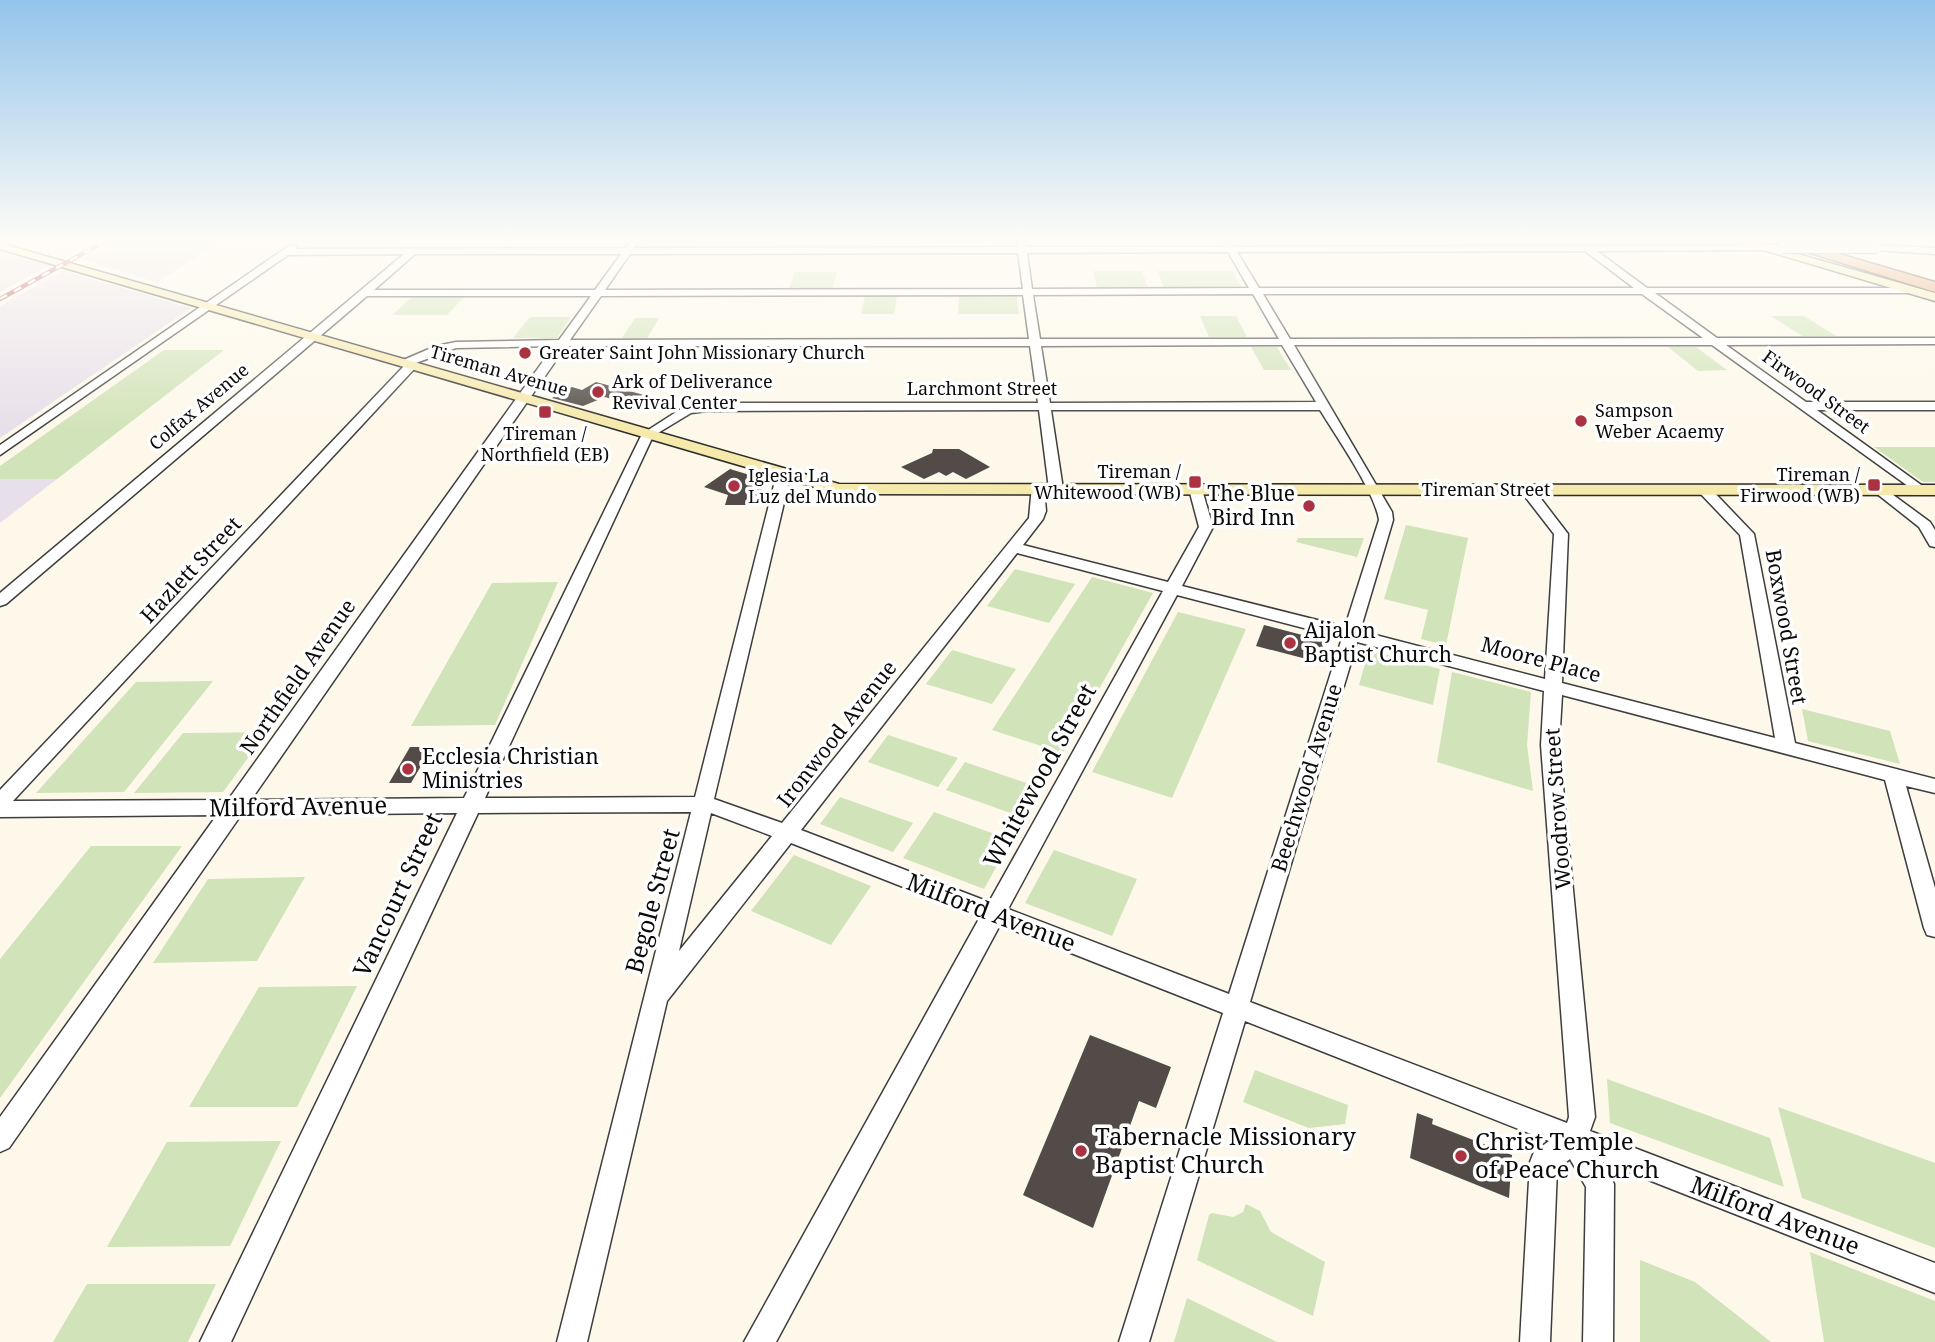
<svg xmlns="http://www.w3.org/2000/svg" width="1935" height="1342" font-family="'Noto Serif',serif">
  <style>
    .industrial { fill: #e7dfe9 }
    .green { fill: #d1e3b8 }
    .building { fill: #524b48 }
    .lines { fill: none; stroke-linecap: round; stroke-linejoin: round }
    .street-casing { stroke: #3d3d3d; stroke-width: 3 }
    .secondary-casing { stroke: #2c2c2c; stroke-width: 3 }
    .highway-casing { stroke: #1b1b1b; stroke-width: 3 }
    .street { fill: #fff; fill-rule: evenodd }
    .secondary { fill: #f6e9ac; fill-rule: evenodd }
    .highway { fill: #e59360; fill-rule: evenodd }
    .rail-casing { stroke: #ab3240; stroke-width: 4.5 }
    .rail { stroke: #fff; stroke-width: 2.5; stroke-dasharray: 8; stroke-linecap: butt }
    .street-bridge-casing { stroke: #3d3d3d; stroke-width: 12; stroke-linecap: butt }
    .street-bridge { stroke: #fff; stroke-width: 10 }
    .poi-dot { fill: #ab3240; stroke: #fff; stroke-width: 2.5 }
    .labels { text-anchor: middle; stroke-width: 7; stroke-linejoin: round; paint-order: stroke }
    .far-poi-label { font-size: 18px; fill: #0a0a0a; stroke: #fff; text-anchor: start }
    .far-street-label { font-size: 18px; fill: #0a0a0a; stroke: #fff }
    .poi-label { font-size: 21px; fill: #0a0a0a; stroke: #fff; text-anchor: start }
    .street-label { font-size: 21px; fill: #0a0a0a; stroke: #fff }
    .near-street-label { font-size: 24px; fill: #0a0a0a; stroke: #fff }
    .near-poi-label { font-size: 24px; fill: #0a0a0a; stroke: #fff; text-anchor: start }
  </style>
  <rect width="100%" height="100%" fill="#fdf8ea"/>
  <g class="industrial">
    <polygon points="111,243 218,243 157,282 80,259"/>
    <polygon points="0,251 50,265 0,292"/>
    <polygon points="64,271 191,308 0,438 0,306"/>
    <polygon points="0,479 57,479 0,523"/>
  </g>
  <g class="green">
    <polygon points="1093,271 1142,271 1148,288 1097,288"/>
    <polygon points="1157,271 1232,271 1242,288 1164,288"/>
    <polygon points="795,272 837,272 833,288 789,288"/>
    <polygon points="413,296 465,296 447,315 392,315"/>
    <polygon points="865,296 897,296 894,314 861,314"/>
    <polygon points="959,296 1017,296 1019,314 958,314"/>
    <polygon points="1200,316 1236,316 1247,337 1209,337"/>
    <polygon points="1771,316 1804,316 1836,336 1802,336"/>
    <polygon points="530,317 571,317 557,338 513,338"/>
    <polygon points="635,318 659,318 647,338 622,338"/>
    <polygon points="1251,347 1277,347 1291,370 1264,370"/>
    <polygon points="1668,347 1696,347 1727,370 1698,371"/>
    <polygon points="164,350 224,350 57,479 0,479 0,466"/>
    <polygon points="1874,447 1935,447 1935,482 1923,482"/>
    <polygon points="1406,525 1468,538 1446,645 1421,639 1428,610 1384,599"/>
    <polygon points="1298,538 1364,538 1357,557 1296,542"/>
    <polygon points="1015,569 1075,584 1049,623 987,606"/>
    <polygon points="1092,577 1153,593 1063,753 992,730"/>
    <polygon points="558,582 495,725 411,726 492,583"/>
    <polygon points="1178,612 1246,629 1172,798 1092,772"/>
    <polygon points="952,650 1016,669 992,704 926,684"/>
    <polygon points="1369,650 1440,669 1433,705 1359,685"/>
    <polygon points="1452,672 1531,692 1527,745 1533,791 1437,762"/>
    <polygon points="213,681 124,792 36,793 136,682"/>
    <polygon points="1802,709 1890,731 1900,764 1808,741"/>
    <polygon points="267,732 223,792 134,793 183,733"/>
    <polygon points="888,735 958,758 938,787 868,762"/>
    <polygon points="965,762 1041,788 1024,818 946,790"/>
    <polygon points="840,797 913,823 893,852 820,824"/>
    <polygon points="934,812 1011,840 984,889 903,858"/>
    <polygon points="91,846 182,846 0,1098 0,959"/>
    <polygon points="1054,850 1137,879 1112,936 1025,903"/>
    <polygon points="794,855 871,886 831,945 751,911"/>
    <polygon points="305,877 257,961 153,963 208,879"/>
    <polygon points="357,986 297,1107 189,1107 259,987"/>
    <polygon points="1255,1070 1348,1105 1345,1124 1309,1128 1243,1102"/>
    <polygon points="1607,1079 1770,1138 1784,1187 1610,1123"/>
    <polygon points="1778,1107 1935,1163 1935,1248 1802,1198"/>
    <polygon points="281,1141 230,1246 107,1247 167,1142"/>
    <polygon points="1246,1204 1260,1211 1271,1232 1325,1262 1313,1316 1197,1260 1209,1215 1212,1213 1233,1217 1243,1212"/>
    <polygon points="1810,1252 1935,1301 1935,1342 1824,1342"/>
    <polygon points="1640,1260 1695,1282 1771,1342 1640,1342"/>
    <polygon points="87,1284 216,1284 188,1342 53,1342"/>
    <polygon points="1187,1298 1277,1342 1174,1342"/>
  </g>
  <g class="building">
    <polygon points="596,382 644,395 629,404 605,397 583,406 552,398 572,387 582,390"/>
    <polygon points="933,449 959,449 990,467 966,479 953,472 946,476 939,472 924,479 901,467 932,453"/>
    <polygon points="730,469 753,476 751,480 764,480 758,505 725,505 728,495 704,487"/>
    <polygon points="1264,625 1325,641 1318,662 1256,646"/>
    <polygon points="410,747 432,747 411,783 389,783"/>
    <polygon points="1090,1035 1171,1067 1156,1108 1139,1101 1093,1228 1023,1195"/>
    <polygon points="1417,1113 1433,1119 1432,1124 1512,1155 1509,1198 1410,1158"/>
  </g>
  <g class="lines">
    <g class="street-casing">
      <g id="street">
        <path d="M629,243H637L634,248L1017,247V243H1025L1026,247H1225L1223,243H1231L1234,247L1782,245L1785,246V250L1597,251L1647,288H1916V292L1912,293H1655L1717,338H1935V344L1726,345L1806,402H1935V410H1817L1924,487V493L1919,494L1712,345H1294L1392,512L1393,520L1360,631L1545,679L1554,534L1520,490L1527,486L1532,487L1568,534L1562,683L1775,738L1740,535L1697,490L1704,486L1709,487L1754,534L1795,743L1935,779V793L1906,786L1935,888V937L1927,935L1924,928L1885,780L1562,695L1559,745L1595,1117L1590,1131L1935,1263V1293L1603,1162L1614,1184L1613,1342H1583L1586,1187L1570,1159L1557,1169L1550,1342H1520L1530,1162L1534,1152L1549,1141L1245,1021L1149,1342H1119L1223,1013L1000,925L776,1342H744L980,917L791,843L667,1001L587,1342H557L691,812L478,813L231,1342H200L457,813L241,815L9,1148L0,1152V1117L217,815L0,817V790L404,366L399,363L401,361L436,346L456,342L559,340L591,296H367L6,604L0,606V593L404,254L288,255L0,455V445L290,245H296V249L625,248ZM1585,251L1634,288H1259L1237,252ZM1228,252L1249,288L1032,289L1027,253ZM1018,253L1023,289L605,290L630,254ZM415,254H621L595,290H374ZM1253,294L1279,339H1040L1033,295ZM1263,294H1642L1703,338L1290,339ZM1023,295L1029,339L570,340L601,296ZM1282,345L1316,402L1050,403L1041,346ZM554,346L228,800L13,801L416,367V363L456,348ZM566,346H1030L1038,403H707L684,407L642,434L464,798L251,800ZM1039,410L1049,489L1056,493L1063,489L1051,410H1320C1336,436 1375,492 1379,520L1345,627L1182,586L1213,527L1201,486H1191L1189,489L1199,527L1168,582L1023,545L1043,519L1046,511L1044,489L1042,486H1032L1029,518L782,823L714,799L791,473L784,469L777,473L695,797L485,798L653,436L691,413L707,411ZM1017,553L1163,591L989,902L801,830ZM1177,595L1342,638L1229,994L1008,909ZM1357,642L1544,691L1541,745L1569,1117L1567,1123L1250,1002ZM711,813L772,836L679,951Z"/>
        <polygon points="1877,245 1935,248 1935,254 1874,250 1874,246"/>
        <polygon points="1881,486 1930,522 1935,530 1935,547 1930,546 1919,527 1876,493 1876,487"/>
      </g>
    </g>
    <g class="secondary-casing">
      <g id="secondary">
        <polygon points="0,243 839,484 1935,485 1935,495 838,494 0,249"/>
        <polygon points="1740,243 1759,243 1935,293 1935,301"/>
      </g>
    </g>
    <g class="highway-casing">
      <polygon id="highway" points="1778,243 1802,243 1935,282 1935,292"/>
    </g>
    <use href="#street" class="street"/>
    <use href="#secondary" class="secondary"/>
    <use href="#highway" class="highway"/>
    <g class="rail-casing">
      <polyline id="rail" points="0,299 102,243"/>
    </g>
    <use href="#rail" class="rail"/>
    <g class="street-bridge-casing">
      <polyline id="street-bridge" points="1782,248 1877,248"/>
    </g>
    <use href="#street-bridge" class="street-bridge"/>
  </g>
  <linearGradient id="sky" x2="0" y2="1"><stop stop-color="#93c4eb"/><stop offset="0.56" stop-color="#fefcf6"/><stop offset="1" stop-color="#fefcf6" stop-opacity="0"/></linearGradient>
  <rect width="1935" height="431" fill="url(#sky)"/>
  <g class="poi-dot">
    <circle cx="525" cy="353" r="7"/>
    <circle cx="598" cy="392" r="7"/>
    <rect x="538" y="405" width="14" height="14" rx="3.5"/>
    <circle cx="1581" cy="421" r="7"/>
    <rect x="1188" y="475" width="14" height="14" rx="3.5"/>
    <rect x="1867" y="478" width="14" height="14" rx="3.5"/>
    <circle cx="734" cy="486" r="7"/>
    <circle cx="1309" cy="506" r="7"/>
    <circle cx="1290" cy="643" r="7"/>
    <circle cx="408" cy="769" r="7"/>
    <circle cx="1081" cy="1151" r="7"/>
    <circle cx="1461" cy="1156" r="7"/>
  </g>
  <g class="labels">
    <g class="far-poi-label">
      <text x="539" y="359">Greater Saint John Missionary Church</text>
      <text x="612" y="388">Ark of Deliverance<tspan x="612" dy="21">Revival Center</tspan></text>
      <text x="1595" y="417">Sampson<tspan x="1595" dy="21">Weber Acaemy</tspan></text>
      <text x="545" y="440" text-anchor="middle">Tireman /<tspan x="545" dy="21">Northfield (EB)</tspan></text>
      <text x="1181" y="478" text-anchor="end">Tireman /<tspan x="1181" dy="21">Whitewood (WB)</tspan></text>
      <text x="1860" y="481" text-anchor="end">Tireman /<tspan x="1860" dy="21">Firwood (WB)</tspan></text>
      <text x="748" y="482">Iglesia La<tspan x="748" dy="21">Luz del Mundo</tspan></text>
    </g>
    <g class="far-street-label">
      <text transform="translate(499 371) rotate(16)" y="6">Tireman Avenue</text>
      <text x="982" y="395">Larchmont Street</text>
      <text transform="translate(1816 392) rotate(36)" y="6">Firwood Street</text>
      <text transform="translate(199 407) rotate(-40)" y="6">Colfax Avenue</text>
      <text x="1486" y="496">Tireman Street</text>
    </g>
    <g class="poi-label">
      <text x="1295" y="501" text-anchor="end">The Blue<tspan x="1295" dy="24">Bird Inn</tspan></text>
      <text x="1304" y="638">Aijalon<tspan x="1304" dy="24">Baptist Church</tspan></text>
      <text x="422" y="764">Ecclesia Christian<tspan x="422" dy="24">Ministries</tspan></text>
    </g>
    <g class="street-label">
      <text transform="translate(191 570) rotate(-47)" y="7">Hazlett Street</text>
      <text transform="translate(1786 627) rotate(80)" y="7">Boxwood Street</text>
      <text transform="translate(1541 660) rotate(15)" y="7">Moore Place</text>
      <text transform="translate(298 677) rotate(-55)" y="7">Northfield Avenue</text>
      <text transform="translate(837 734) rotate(-52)" y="7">Ironwood Avenue</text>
      <text transform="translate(1307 778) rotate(-73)" y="7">Beechwood Avenue</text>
      <text transform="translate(1558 809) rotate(-94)" y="7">Woodrow Street</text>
    </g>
    <g class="near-street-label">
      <text transform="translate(1040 776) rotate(-61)" y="8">Whitewood Street</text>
      <text transform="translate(298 807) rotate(-1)" y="8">Milford Avenue</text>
      <text transform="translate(398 895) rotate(-65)" y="8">Vancourt Street</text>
      <text transform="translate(653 901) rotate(-75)" y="8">Begole Street</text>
      <text transform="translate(991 913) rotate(21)" y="8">Milford Avenue</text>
      <text transform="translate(1775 1216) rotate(21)" y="8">Milford Avenue</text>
    </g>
    <g class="near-poi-label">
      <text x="1095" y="1145">Tabernacle Missionary<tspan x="1095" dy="28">Baptist Church</tspan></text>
      <text x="1475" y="1150">Christ Temple<tspan x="1475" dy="28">of Peace Church</tspan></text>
    </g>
  </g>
</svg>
